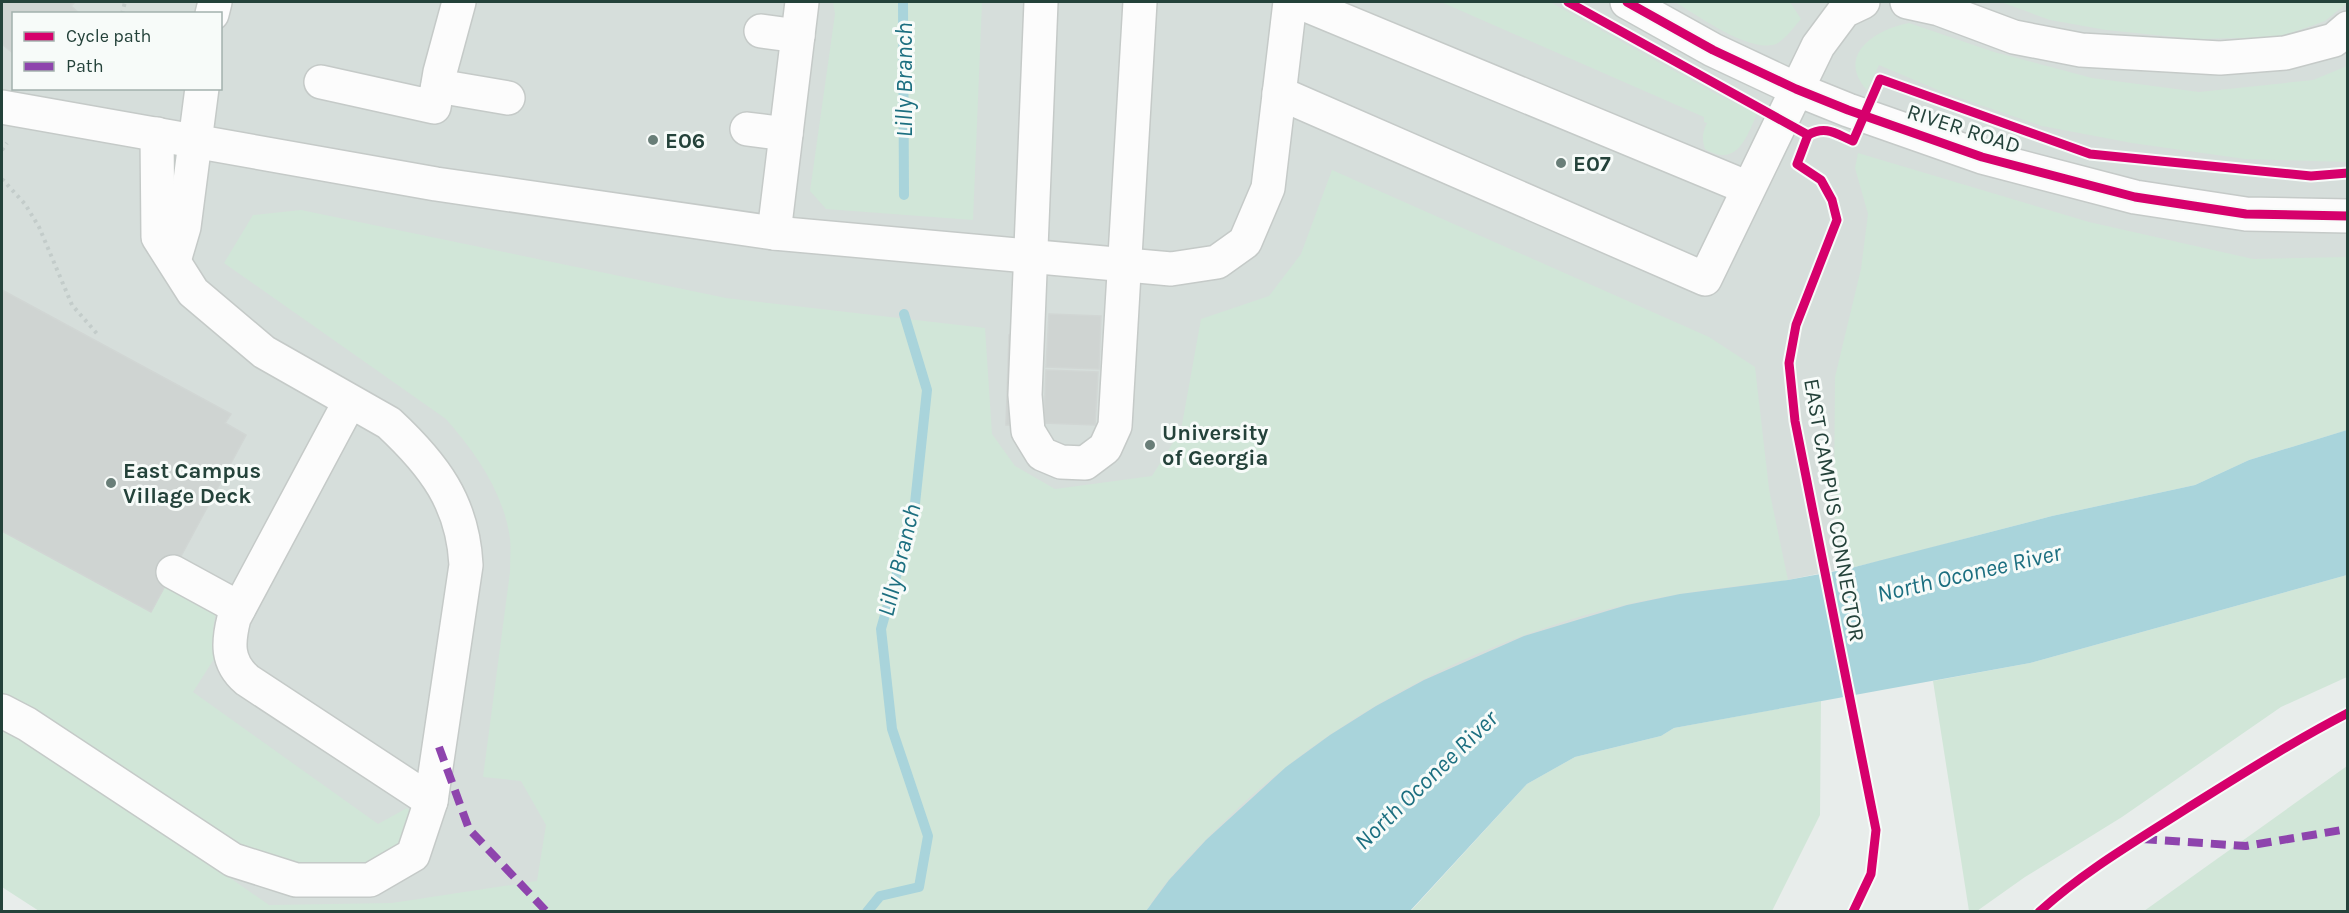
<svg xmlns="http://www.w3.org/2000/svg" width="2349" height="913" font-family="Karla,sans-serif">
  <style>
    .built { fill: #d6dedb; fill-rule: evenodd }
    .green { fill: #d1e6d8 }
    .water { fill: #a9d4db }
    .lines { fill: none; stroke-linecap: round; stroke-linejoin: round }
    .stream { stroke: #a9d4db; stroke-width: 10 }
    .building { fill: #cfd4d2; stroke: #d1d6d4; stroke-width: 1.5 }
    .minor-casing { stroke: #c5cac8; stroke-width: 36 }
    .path { stroke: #c3ccca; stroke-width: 4; stroke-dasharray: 3 4.5; stroke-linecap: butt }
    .minor { stroke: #fcfcfc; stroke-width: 33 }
    .quiet { stroke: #8e44ad; stroke-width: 8; stroke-dasharray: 15 8; stroke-linecap: butt }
    .cycleway-casing { stroke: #f7fbf9; stroke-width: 13 }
    .cycleway { stroke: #d6006c; stroke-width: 9 }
    .poi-dot { fill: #697e78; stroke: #f7fbf9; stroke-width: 2 }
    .labels { text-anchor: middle; stroke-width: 6; stroke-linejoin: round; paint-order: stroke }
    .street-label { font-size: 22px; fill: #24423a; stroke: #f7fbf9 }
    .poi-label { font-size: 22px; font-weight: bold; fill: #24423a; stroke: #f7fbf9; text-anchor: start }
    .water-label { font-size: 24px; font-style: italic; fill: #1c6f80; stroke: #f7fbf9 }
  </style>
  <rect width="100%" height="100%" fill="#e8edeb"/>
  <path class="built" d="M2,2H2347V430L1895,558L1788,580L1735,588L1150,905L1146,911H117L2,835ZM14,14H220V88H14Z"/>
  <g class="green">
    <polygon points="833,2 982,2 973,220 826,209 810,191 835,14"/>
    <path d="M1441,2H1550L1714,93L1757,114C1746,138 1737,168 1705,149C1702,139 1702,133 1707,123L1704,122V117Z"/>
    <path d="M1675,2H1790L1801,19C1794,27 1787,37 1778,43C1753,56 1697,15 1675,2Z"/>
    <polygon points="2001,2 2348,2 2325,21 2280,37 2195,39 2106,30 2050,20"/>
    <path d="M1909,23L1994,52L2092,78L2199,92L2313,80L2347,66V162L2245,159L2132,143L2042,126L1945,93L1879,65L1867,90C1835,55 1876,29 1909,23Z"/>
    <polygon points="1858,153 2089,222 2253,259 2347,257 2347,430 2249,460 2195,485 2052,516 1847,569 1834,512 1835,377 1861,269 1868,214 1855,168"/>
    <path d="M1332,170L1709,337L1755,367L1769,489L1788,580C1752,585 1716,588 1680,594C1519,620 1351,700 1233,813C1202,843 1169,874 1146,911H39L2,887V725L19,731L269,905L392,903L537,881L546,825L521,781L483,777L510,572C510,561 511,549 510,539C504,493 476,453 446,419L224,263L253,215L301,210L726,298L985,328L992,434L1015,466L1055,489L1152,476L1181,430L1201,319L1269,296L1301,254Z"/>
    <polygon points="2,531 151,612 168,581 216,611 213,629 214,659 193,692 378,824 407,808 416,816 404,840 390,854 363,865 311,868 236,852 2,702"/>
    <polygon points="2347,575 2347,677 2281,707 2122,817 2025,877 1977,911 1969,911 1933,681 2030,663"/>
    <polygon points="1821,701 1820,815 1772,911 1410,912 1527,784 1575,757 1661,736 1674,728"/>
    <polygon points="2347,766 2347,911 2144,911"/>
  </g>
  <polygon class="water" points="2347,430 2347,575 2030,663 1674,728 1661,736 1575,757 1527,784 1410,911 1146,911 1169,880 1206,840 1286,767 1330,735 1376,706 1424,680 1524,636 1627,605 1680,594 1788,580 1847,569 2052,516 2195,485 2249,460"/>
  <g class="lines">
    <g class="stream">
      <polyline points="903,2 904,195"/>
      <polyline points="867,912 880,896 919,887 928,836 892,729 881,629 914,513 927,390 904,314"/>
    </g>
  </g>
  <g class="building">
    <polygon points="2,2 75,2 71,6 80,14 14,14 14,54 2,44"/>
    <polygon points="2,290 231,414 225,423 246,435 151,612 2,531"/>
    <polygon points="1049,314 1101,316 1099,369 1046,367"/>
    <polygon points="1009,335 1023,336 1020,425 1006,425"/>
    <polygon points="1046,370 1098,372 1095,425 1044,423"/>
  </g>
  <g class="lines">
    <g class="minor-casing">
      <g id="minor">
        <polyline points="1041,2 1025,395 1028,431 1042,454 1061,462 1085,463 1105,448 1115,426 1140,2"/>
        <polyline points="1299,2 1748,188"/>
        <polyline points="1627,2 1713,50 1796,89 1848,110 1982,157 2135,197 2246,214 2348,216"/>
        <polyline points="1907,2 1939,9 2014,37 2081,50 2220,58 2285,53 2334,40 2348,28"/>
        <polyline points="212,14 215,2"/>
        <polyline points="761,31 798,36"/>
        <polyline points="321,82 434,107 440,72 459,2"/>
        <polyline points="438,86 508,98"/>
        <polyline points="1279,93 1705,279 1818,46 1844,11 1863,2"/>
        <polyline points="2,107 436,184 774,233 1171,269 1217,262 1245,242 1268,188 1290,2"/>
        <polyline points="747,129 786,134"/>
        <path d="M157,134L158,237L193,292L264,352L389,423C434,465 463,503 466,565L431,801L247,680C226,662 228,642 234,618L350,401"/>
        <polyline points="774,233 802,2"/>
        <polyline points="174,261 184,227 202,88"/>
        <polyline points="173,572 239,608"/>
        <polyline points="2,711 27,724 233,860 296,880 370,880 413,855 431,801"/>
      </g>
    </g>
    <g class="path">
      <polyline points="122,14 125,2"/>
      <polyline points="2,150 7,143"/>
      <polyline points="2,179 25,204 39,227 72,305 99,336"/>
    </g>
    <use href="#minor" class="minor"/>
    <g class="quiet">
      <polyline points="439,747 469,829 547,912"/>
      <polyline points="2142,839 2246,846 2348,829"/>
    </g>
    <g class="cycleway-casing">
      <g id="cycleway">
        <polyline points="1568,2 1808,135"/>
        <polyline points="1627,2 1713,50 1796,89 1848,110 1982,157 2135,197 2246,214 2348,216"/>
        <polyline points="1808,135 1797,164 1821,180 1832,200 1837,220 1796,325 1789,363 1795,421 1876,830 1871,874 1853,912"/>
        <path d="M1808,135C1826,125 1836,134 1853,141L1880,79L2090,154L2311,176L2348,173"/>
        <path d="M2039,912C2083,872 2136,841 2186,809C2239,776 2292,742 2348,713"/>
      </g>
    </g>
    <use href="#cycleway" class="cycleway"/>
  </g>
  <g class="poi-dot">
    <circle cx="653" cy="140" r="6"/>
    <circle cx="1561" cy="163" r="6"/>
    <circle cx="1150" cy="445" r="6"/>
    <circle cx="111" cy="483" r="6"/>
  </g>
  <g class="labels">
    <g class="street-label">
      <text transform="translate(1964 128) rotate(18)" y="8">RIVER ROAD</text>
      <text transform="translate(1835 510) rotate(80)" y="8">EAST CAMPUS CONNECTOR</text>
    </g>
    <g class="poi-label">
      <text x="665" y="148">E06</text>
      <text x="1573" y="171">E07</text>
      <text x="1162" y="440">University<tspan x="1162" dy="25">of Georgia</tspan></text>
      <text x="123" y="478">East Campus<tspan x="123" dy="25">Village Deck</tspan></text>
    </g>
    <g class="water-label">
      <text transform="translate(904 80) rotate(-90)" y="8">Lilly Branch</text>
      <text transform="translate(899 560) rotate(-76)" y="8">Lilly Branch</text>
      <text transform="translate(1969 573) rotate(-13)" y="8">North Oconee River</text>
      <text transform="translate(1426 780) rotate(-44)" y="8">North Oconee River</text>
    </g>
  </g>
  <rect width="2349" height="913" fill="none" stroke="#24423a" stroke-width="6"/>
  <rect x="12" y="12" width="210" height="78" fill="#f7fbf9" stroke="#a3b1ad" stroke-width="1.5"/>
  <rect x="24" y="32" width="30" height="9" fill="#d6006c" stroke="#a3b1ad" stroke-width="1.5"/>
  <text x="66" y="42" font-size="18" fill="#24423a">Cycle path</text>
  <rect x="24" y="62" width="30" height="9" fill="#8e44ad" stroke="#a3b1ad" stroke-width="1.5"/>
  <text x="66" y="72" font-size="18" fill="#24423a">Path</text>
</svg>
